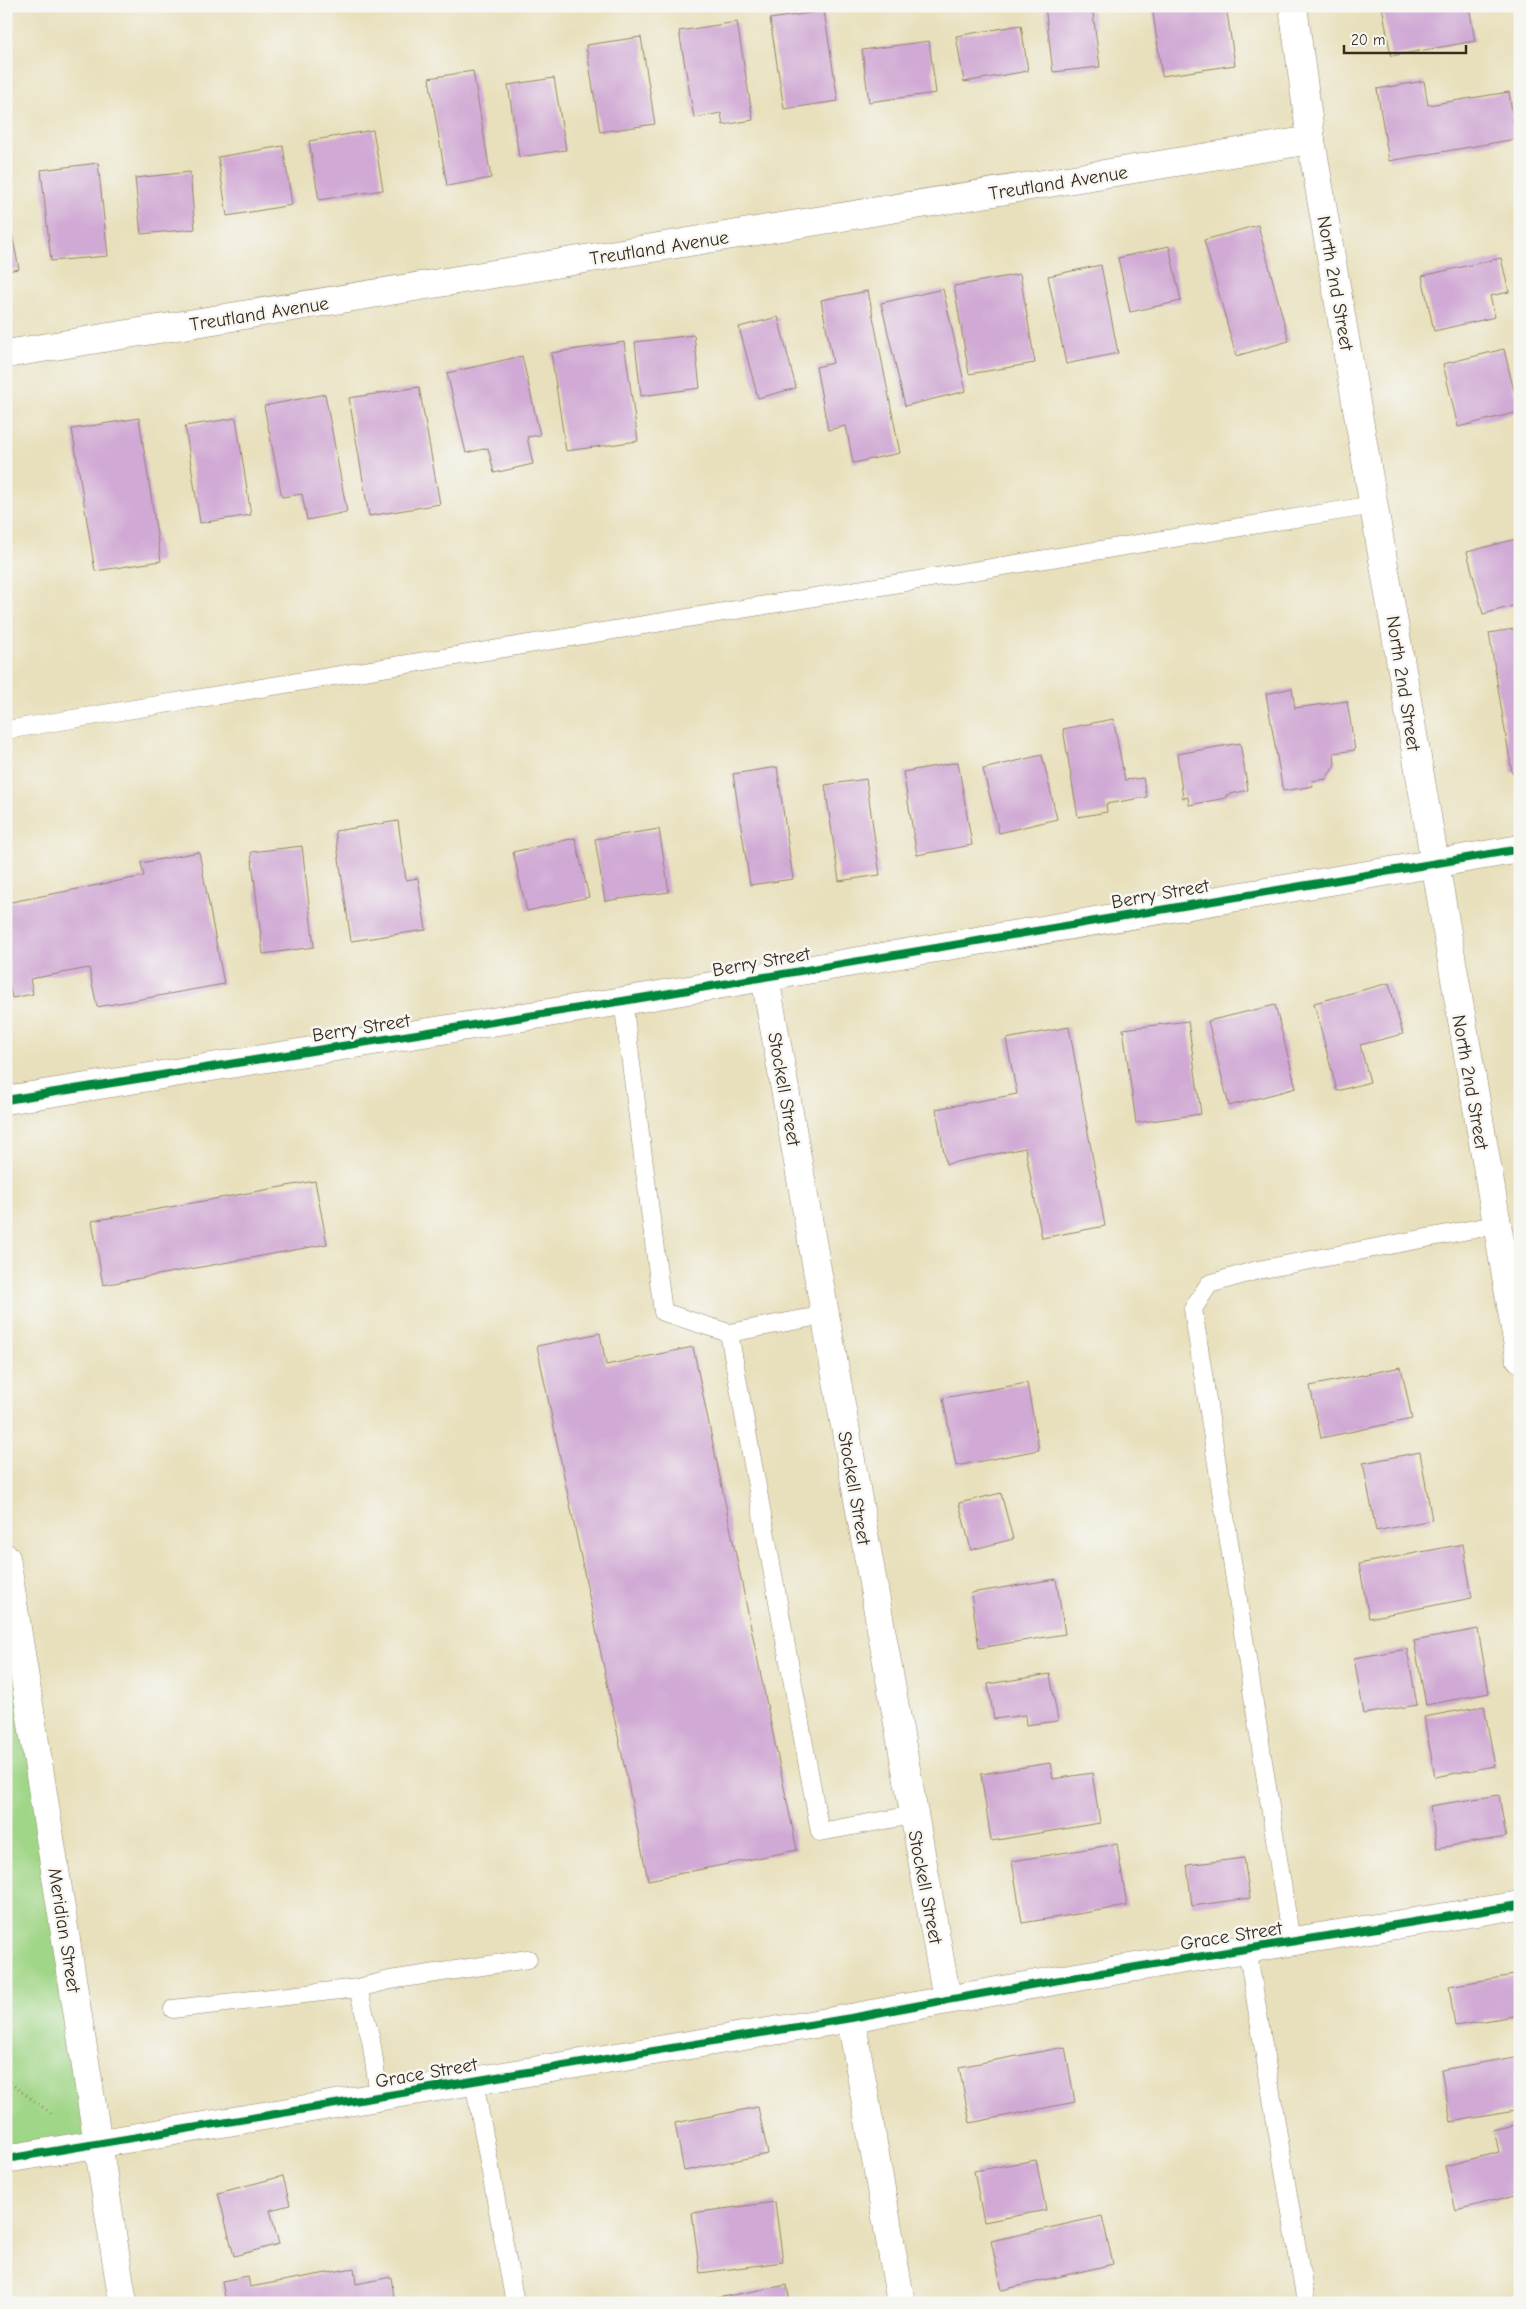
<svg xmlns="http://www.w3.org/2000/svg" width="1526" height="2309" font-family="'Comic Neue',sans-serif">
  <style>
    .green { fill: #a0d687; stroke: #6e8052 }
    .building { fill: #d0a9d4 }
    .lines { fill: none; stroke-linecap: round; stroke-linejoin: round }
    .service-casing { stroke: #92856d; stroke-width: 19 }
    .minor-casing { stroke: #92856d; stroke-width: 29 }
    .tertiary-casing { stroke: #92856d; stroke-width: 29 }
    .path { stroke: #92856d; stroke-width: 3; stroke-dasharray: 1 4; stroke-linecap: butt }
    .service { stroke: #fff; stroke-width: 18 }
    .minor { stroke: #fff; stroke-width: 28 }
    .tertiary { stroke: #fff; stroke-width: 28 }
    .cycleway-casing { stroke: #f6f6f2; stroke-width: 11 }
    .cycleway { stroke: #00873e; stroke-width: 8 }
    .labels { text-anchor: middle; stroke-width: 5; stroke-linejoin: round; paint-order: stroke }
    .street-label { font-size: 19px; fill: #3b2a1e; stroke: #f6f6f2 }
  </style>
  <rect width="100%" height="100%" fill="#f6f6f2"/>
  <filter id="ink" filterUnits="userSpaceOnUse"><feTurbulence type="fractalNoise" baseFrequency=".02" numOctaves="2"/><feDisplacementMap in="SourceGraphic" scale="10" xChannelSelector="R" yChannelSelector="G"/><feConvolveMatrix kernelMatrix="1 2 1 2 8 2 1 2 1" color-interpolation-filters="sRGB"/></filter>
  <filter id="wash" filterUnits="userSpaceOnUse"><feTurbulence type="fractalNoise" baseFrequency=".0096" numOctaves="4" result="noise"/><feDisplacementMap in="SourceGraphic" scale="20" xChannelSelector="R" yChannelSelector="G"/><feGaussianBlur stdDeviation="1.12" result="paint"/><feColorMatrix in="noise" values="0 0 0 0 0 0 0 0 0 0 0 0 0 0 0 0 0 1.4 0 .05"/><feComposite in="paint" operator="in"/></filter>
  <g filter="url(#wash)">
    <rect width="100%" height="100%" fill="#e8e0bc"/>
    <polygon class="green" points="6,1558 98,2145 6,2159"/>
    <g id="blocks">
      <g class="building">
        <polygon points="1045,6 1092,6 1100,67 1053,72"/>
        <polygon points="1152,6 1226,6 1235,65 1162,76"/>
        <polygon points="1382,6 1469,6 1475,41 1391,56"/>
        <polygon points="824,11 838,101 784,109 770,19"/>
        <polygon points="737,22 753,120 723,125 721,113 694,118 679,31"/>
        <polygon points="1021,25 1028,71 964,82 956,36"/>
        <polygon points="641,37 655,124 600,132 586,45"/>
        <polygon points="929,41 936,93 869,102 862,50"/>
        <polygon points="473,71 491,178 447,186 429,78"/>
        <polygon points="554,78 566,150 519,157 508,85"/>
        <polygon points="1424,81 1428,105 1509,92 1516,139 1389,161 1377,89"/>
        <polygon points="373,130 383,190 319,200 309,141"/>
        <polygon points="283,146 292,205 227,216 218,157"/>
        <polygon points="98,163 108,256 51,261 41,170"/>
        <polygon points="190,172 195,229 141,234 135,178"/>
        <polygon points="6,204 19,269 6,271"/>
        <polygon points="1258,225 1289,341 1236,356 1204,240"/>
        <polygon points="1169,246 1181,301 1130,312 1118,258"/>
        <polygon points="1501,258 1509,292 1490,296 1495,317 1434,331 1422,276"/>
        <polygon points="1101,265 1118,353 1066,364 1048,276"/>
        <polygon points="1020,274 1035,363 969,374 954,286"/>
        <polygon points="943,289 966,391 905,406 881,303"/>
        <polygon points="868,291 900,453 853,463 846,426 828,430 816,367 833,363 821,300"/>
        <polygon points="778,317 796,388 758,398 739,327"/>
        <polygon points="694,335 700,388 641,396 635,342"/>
        <polygon points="624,342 638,441 566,451 551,353"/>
        <polygon points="1504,349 1519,412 1458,427 1443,364"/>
        <polygon points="522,356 540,435 527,437 533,464 494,473 488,448 466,453 447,373"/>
        <polygon points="419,387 440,504 369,516 349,398"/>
        <polygon points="325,394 347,512 307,520 302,494 282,497 264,406"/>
        <polygon points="139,418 161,561 95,571 72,429"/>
        <polygon points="236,418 251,515 200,523 185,426"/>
        <polygon points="1520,538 1520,604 1483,614 1467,552"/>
        <polygon points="1520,628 1520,771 1512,773 1489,633"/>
        <polygon points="1292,688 1295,708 1347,701 1355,750 1334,753 1335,765 1326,779 1312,781 1313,786 1283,791 1266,694"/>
        <polygon points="1113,719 1125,780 1143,778 1147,797 1106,804 1107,812 1078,817 1063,729"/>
        <polygon points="1240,743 1248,790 1226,795 1226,798 1189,805 1188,797 1183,798 1177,754"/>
        <polygon points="1042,755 1057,819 999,833 983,769"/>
        <polygon points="958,762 972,845 917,855 903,772"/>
        <polygon points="777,767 793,879 750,885 733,774"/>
        <polygon points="866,779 880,875 839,881 825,785"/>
        <polygon points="398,821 406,880 418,878 426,930 351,941 335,831"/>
        <polygon points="659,829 669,892 605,901 595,839"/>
        <polygon points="575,838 589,897 527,911 513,852"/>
        <polygon points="302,846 314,947 263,954 251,852"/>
        <polygon points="199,852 224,984 97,1007 89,968 30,979 33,994 12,998 6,970 6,903 144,876 141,863"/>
        <polygon points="1389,983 1403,1034 1360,1045 1370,1082 1337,1091 1314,1003"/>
        <polygon points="1275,1005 1296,1088 1229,1106 1208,1021"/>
        <polygon points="1188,1021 1201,1114 1136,1123 1123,1029"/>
        <polygon points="1069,1027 1105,1226 1042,1238 1025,1148 946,1164 936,1109 1017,1094 1006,1039"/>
        <polygon points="315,1181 327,1244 103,1285 92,1221"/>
        <polygon points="600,1333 606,1365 693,1347 797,1850 648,1880 537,1346"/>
        <polygon points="1401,1367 1412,1419 1321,1438 1310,1386"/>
        <polygon points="1027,1383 1039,1450 956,1466 943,1398"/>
        <polygon points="1420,1452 1432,1520 1376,1531 1363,1463"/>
        <polygon points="1001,1493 1013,1539 971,1550 959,1503"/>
        <polygon points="1463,1544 1472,1598 1369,1618 1359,1564"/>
        <polygon points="1056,1579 1065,1634 979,1648 971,1593"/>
        <polygon points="1478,1629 1489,1693 1426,1705 1414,1641"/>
        <polygon points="1407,1649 1417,1705 1364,1714 1354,1658"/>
        <polygon points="1050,1674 1058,1721 1026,1725 1025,1715 994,1719 988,1684"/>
        <polygon points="1484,1706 1495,1766 1435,1777 1424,1717"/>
        <polygon points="1050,1763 1053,1779 1092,1773 1100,1823 991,1841 981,1774"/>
        <polygon points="1499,1795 1506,1837 1437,1848 1430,1806"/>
        <polygon points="1117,1844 1127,1906 1022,1923 1012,1861"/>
        <polygon points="1244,1858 1250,1898 1192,1906 1187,1865"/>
        <polygon points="1520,1974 1520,2015 1455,2026 1449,1986"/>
        <polygon points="1065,2047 1075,2102 970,2123 959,2067"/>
        <polygon points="1520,2056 1520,2110 1451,2122 1441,2070"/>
        <polygon points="758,2107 768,2154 684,2171 675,2123"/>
        <polygon points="1520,2124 1520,2194 1456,2210 1445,2166 1499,2152 1494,2130"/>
        <polygon points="1036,2160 1046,2210 984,2222 974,2171"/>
        <polygon points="283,2176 290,2205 270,2210 279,2244 234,2256 218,2193"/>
        <polygon points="775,2202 783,2262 700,2273 692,2213"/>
        <polygon points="1102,2216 1113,2264 1002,2290 991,2241"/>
        <polygon points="354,2268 356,2284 391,2277 395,2303 226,2303 222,2281 248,2276 250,2287"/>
        <polygon points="787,2285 790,2303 694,2303 694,2302"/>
      </g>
    </g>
  </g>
  <g filter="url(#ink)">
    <use href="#blocks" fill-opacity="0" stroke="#92856d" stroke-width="1"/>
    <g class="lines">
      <g class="service-casing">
        <g id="service">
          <polyline points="6,730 1374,505"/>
          <polyline points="623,1001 663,1312 729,1333 820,1832 913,1815"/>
          <polyline points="729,1333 825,1315"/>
          <polyline points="1291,1942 1193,1309 1209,1284 1258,1270 1495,1225"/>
          <polyline points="1247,1948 1306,2303"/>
          <polyline points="358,1988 390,1980 528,1959"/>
          <polyline points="173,2009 358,1988 371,2040 379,2096"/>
          <polyline points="474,2081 515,2303"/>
        </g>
      </g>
      <g class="minor-casing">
        <g id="minor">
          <polyline points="1293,6 1311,140 1520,1358"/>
          <polyline points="6,354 1311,140"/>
          <polyline points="765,977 947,1999"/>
          <polyline points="6,1100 623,1001 1520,849"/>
          <polyline points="851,2018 901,2303"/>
          <path d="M6,2159L851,2018C1073,1975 1297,1941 1520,1905"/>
        </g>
      </g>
      <g class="tertiary-casing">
        <polyline id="tertiary" points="6,1558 123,2303"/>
      </g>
      <polyline class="path" points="6,2080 52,2114"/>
      <use href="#service" class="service"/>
      <use href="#minor" class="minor"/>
      <use href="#tertiary" class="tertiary"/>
      <g class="cycleway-casing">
        <g id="cycleway">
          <polyline points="6,1100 623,1001 1520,849"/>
          <path d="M6,2159L851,2018C1073,1975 1297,1941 1520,1905"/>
        </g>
      </g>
      <use href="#cycleway" class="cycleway"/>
    </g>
  </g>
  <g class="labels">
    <g class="street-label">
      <text transform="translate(1058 182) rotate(-9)" y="7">Treutland Avenue</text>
      <text transform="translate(659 247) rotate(-9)" y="7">Treutland Avenue</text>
      <text transform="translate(1336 283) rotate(80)" y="7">North 2nd Street</text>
      <text transform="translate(259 313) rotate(-9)" y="7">Treutland Avenue</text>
      <text transform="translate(1404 683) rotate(81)" y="7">North 2nd Street</text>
      <text transform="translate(1160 893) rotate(-10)" y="7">Berry Street</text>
      <text transform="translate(761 961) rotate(-10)" y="7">Berry Street</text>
      <text transform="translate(361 1027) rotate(-9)" y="7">Berry Street</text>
      <text transform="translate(1471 1082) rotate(80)" y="7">North 2nd Street</text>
      <text transform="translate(785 1089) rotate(80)" y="7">Stockell Street</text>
      <text transform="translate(855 1488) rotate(80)" y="7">Stockell Street</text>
      <text transform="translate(926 1887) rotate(79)" y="7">Stockell Street</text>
      <text transform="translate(65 1930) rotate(81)" y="7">Meridian Street</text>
      <text transform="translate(1231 1935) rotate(-9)" y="7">Grace Street</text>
      <text transform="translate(426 2072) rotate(-10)" y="7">Grace Street</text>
    </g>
  </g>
  <rect width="1526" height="2309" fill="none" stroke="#f6f6f2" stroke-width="25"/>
  <path d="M1344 45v8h122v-8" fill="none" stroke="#3b2a1e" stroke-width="2.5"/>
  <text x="1351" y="45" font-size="15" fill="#3b2a1e" stroke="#f6f6f2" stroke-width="4" paint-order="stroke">20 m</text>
</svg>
